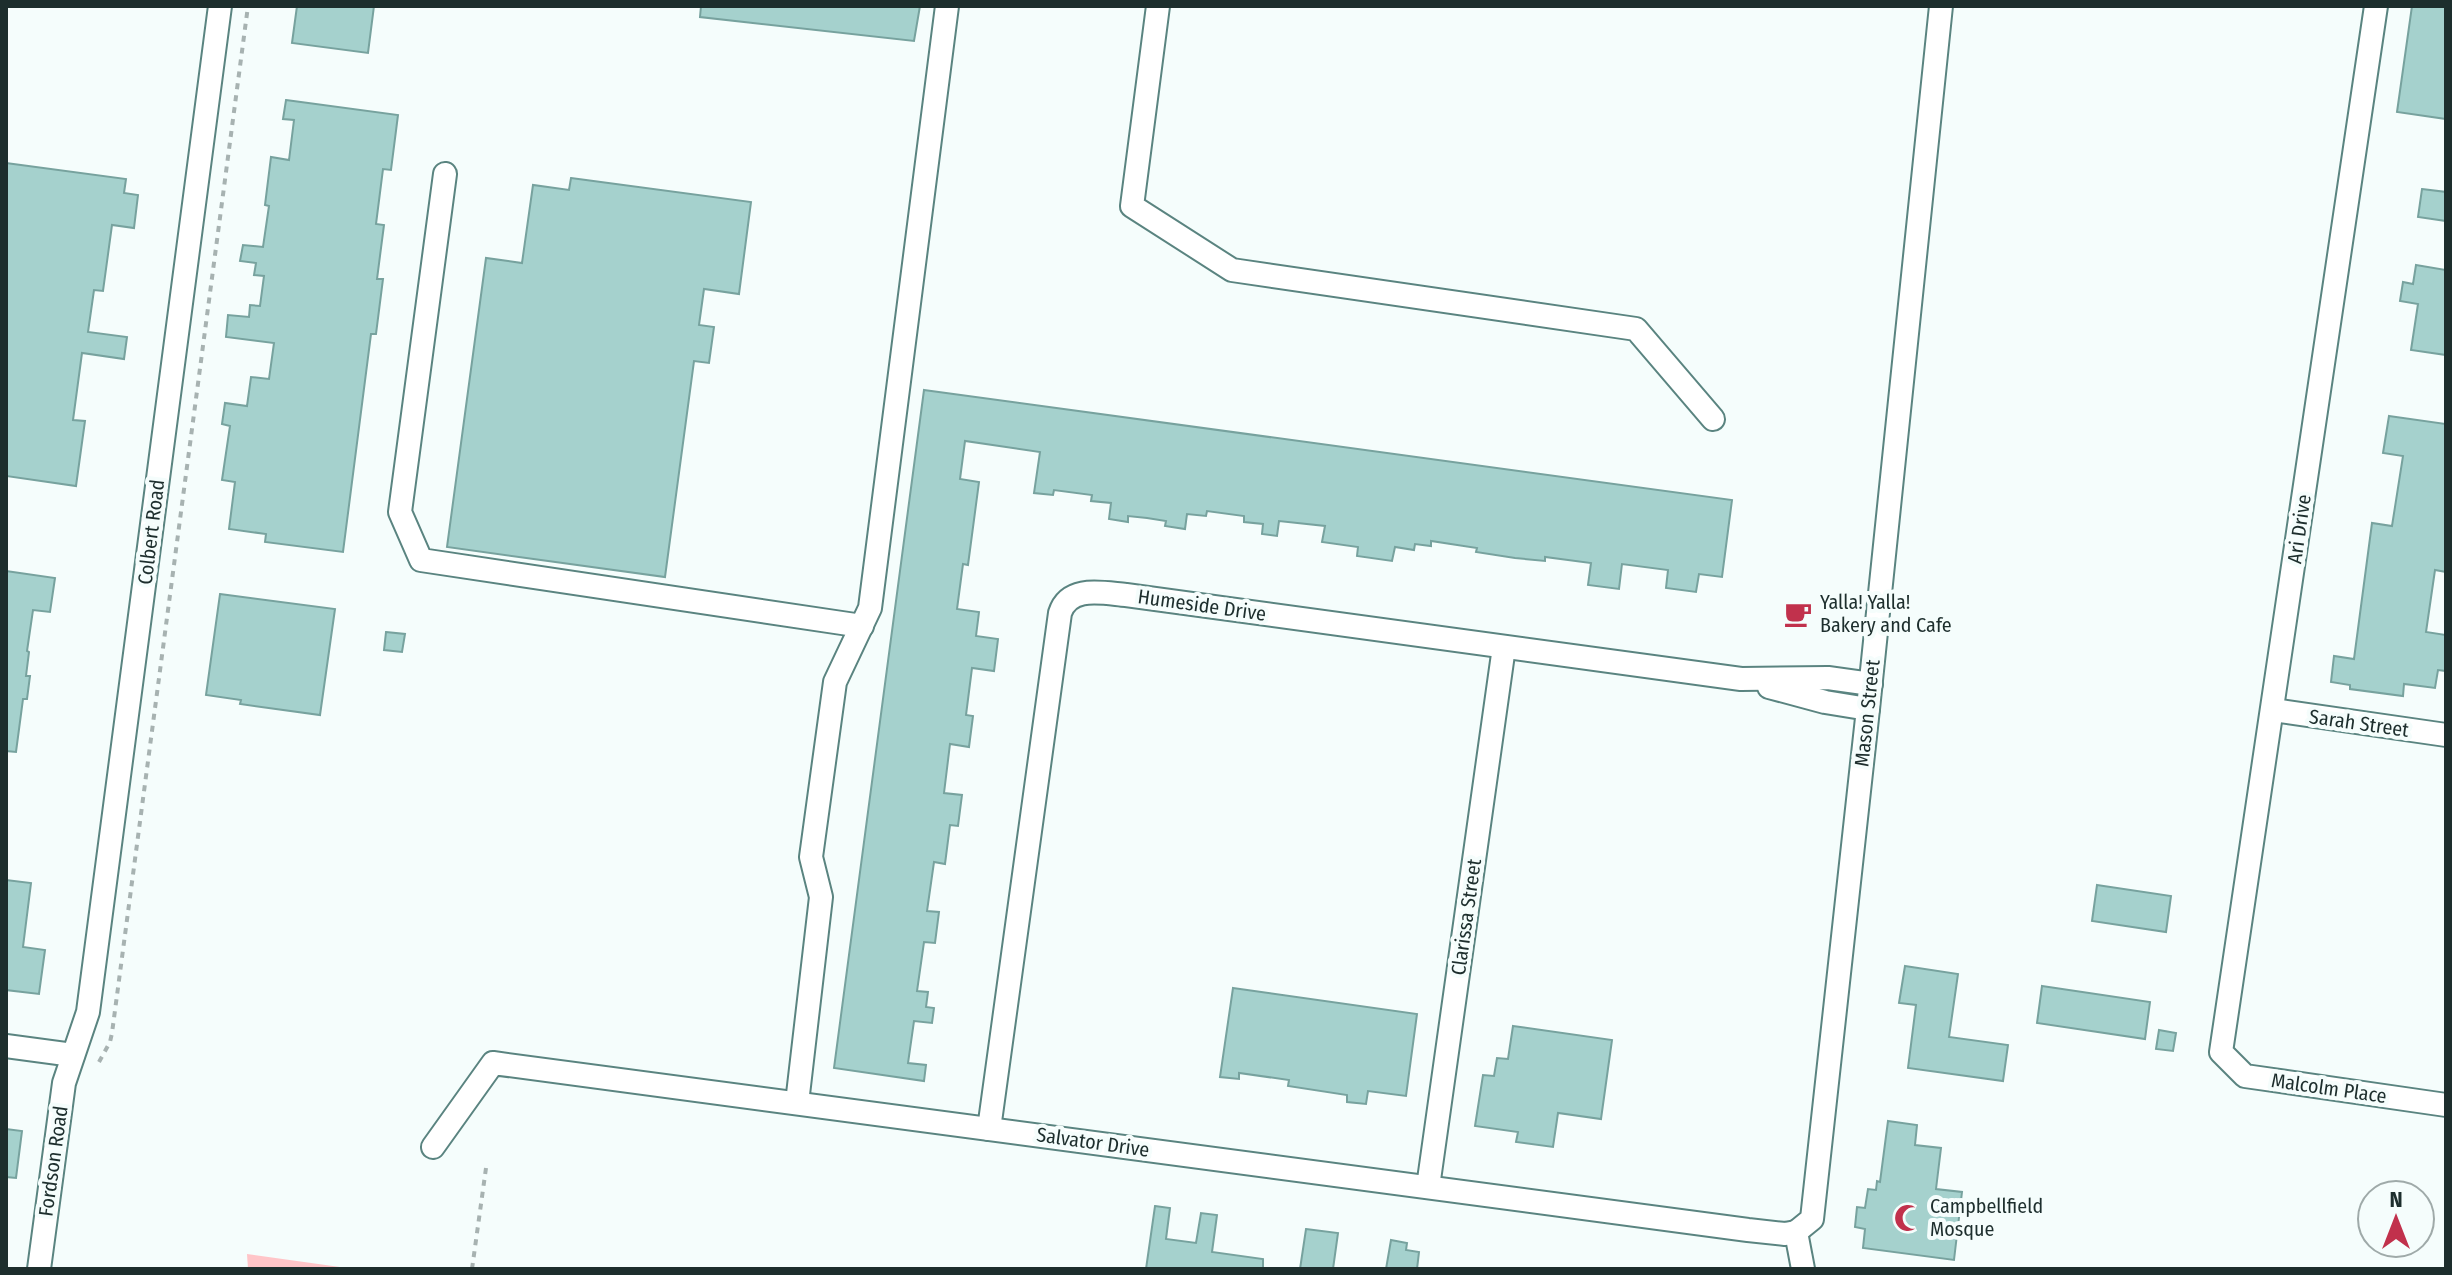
<svg xmlns="http://www.w3.org/2000/svg" width="2452" height="1275" font-family="'Fira Sans Condensed',sans-serif">
  <style>
    .green { fill: #ffc5c8 }
    .building { fill: #a5d1cd; stroke: #77a29e; stroke-width: 2 }
    .lines { fill: none; stroke-linecap: round; stroke-linejoin: round }
    .minor-casing { stroke: #5a8480; stroke-width: 26 }
    .path { stroke: #a7b2b1; stroke-width: 4; stroke-dasharray: 6 6; stroke-linecap: butt }
    .minor { stroke: #fff; stroke-width: 22 }
    .labels { text-anchor: middle; stroke-width: 8; stroke-linejoin: round; paint-order: stroke }
    .street-label { font-size: 20px; fill: #1d2e2d; stroke: #f5fdfc }
    .poi-label { font-size: 20px; fill: #1d2e2d; stroke: #f5fdfc; text-anchor: start }
  </style>
  <rect width="100%" height="100%" fill="#f5fdfc"/>
  <polygon class="green" points="247,1254 354,1269 248,1269"/>
  <g class="building">
    <polygon points="297,6 374,6 368,53 292,43"/>
    <polygon points="701,6 920,6 914,41 700,17"/>
    <polygon points="2412,6 2446,6 2446,119 2397,112"/>
    <polygon points="286,100 398,115 391,170 383,169 376,224 384,225 377,279 383,279 376,334 371,334 343,552 265,542 266,534 229,529 235,482 222,480 230,426 222,424 225,403 247,406 251,377 269,379 274,343 226,337 228,315 249,317 250,305 260,306 264,276 254,275 256,263 240,261 243,245 263,247 269,206 265,205 271,157 289,160 294,120 283,119"/>
    <polygon points="6,163 126,179 124,193 138,195 134,228 112,225 103,291 94,290 88,332 127,337 124,359 82,353 73,420 85,421 76,486 6,476"/>
    <polygon points="571,178 751,202 739,294 704,289 699,325 714,327 709,363 694,361 665,577 447,547 486,258 522,263 533,185 569,190"/>
    <polygon points="2422,189 2446,192 2446,221 2418,217"/>
    <polygon points="2416,265 2446,270 2446,355 2411,350 2418,304 2400,301 2403,282 2413,284"/>
    <polygon points="924,390 1732,500 1722,577 1699,574 1696,592 1666,588 1668,570 1622,564 1619,589 1588,585 1591,563 1545,557 1545,561 1515,558 1476,552 1477,548 1431,541 1431,546 1415,544 1414,550 1395,547 1392,561 1357,556 1358,547 1322,542 1325,526 1279,521 1277,536 1262,534 1263,524 1244,522 1244,516 1207,511 1206,516 1187,514 1185,529 1165,526 1166,521 1147,518 1128,516 1128,522 1109,519 1111,503 1091,501 1092,495 1054,490 1053,495 1034,493 1040,452 965,441 960,479 979,482 968,565 963,564 957,609 979,612 976,636 998,639 994,671 972,668 966,715 973,716 969,747 950,744 944,793 962,795 958,826 950,825 945,864 934,862 927,911 939,912 935,943 924,942 917,991 928,992 926,1007 934,1008 932,1023 914,1021 908,1063 926,1065 924,1081 834,1068"/>
    <polygon points="2389,416 2446,424 2446,572 2435,570 2426,632 2446,635 2446,671 2438,670 2435,688 2404,684 2403,696 2350,689 2350,685 2331,682 2334,656 2354,659 2372,523 2392,526 2403,456 2383,453"/>
    <polygon points="6,571 55,578 50,612 33,610 27,651 29,652 26,676 30,676 27,699 23,699 16,752 6,751"/>
    <polygon points="220,594 335,609 320,715 240,704 241,700 206,695"/>
    <polygon points="386,632 405,634 402,652 384,650"/>
    <polygon points="6,880 31,883 23,947 45,950 39,994 6,990"/>
    <polygon points="2097,885 2171,896 2166,932 2092,921"/>
    <polygon points="1905,966 1958,974 1949,1037 2008,1045 2003,1081 1908,1068 1916,1005 1899,1003"/>
    <polygon points="2042,986 2150,1002 2145,1039 2037,1023"/>
    <polygon points="1233,988 1417,1014 1406,1096 1368,1091 1366,1104 1347,1102 1347,1095 1288,1086 1289,1080 1239,1073 1239,1079 1220,1077"/>
    <polygon points="1513,1026 1612,1040 1601,1119 1558,1113 1553,1147 1516,1142 1518,1132 1475,1126 1483,1075 1494,1076 1497,1058 1508,1059"/>
    <polygon points="2159,1030 2176,1033 2173,1051 2156,1049"/>
    <polygon points="1888,1121 1917,1125 1915,1145 1941,1148 1936,1189 1962,1192 1954,1260 1863,1248 1865,1229 1855,1227 1857,1207 1865,1208 1868,1189 1876,1190 1877,1181 1880,1182"/>
    <polygon points="6,1129 22,1131 16,1178 6,1177"/>
    <polygon points="1155,1206 1170,1208 1166,1239 1196,1243 1201,1213 1217,1215 1212,1252 1263,1259 1263,1269 1146,1269"/>
    <polygon points="1306,1229 1338,1233 1333,1269 1300,1269"/>
    <polygon points="1391,1240 1407,1243 1406,1250 1419,1252 1417,1269 1386,1269"/>
  </g>
  <g class="lines">
    <g class="minor-casing">
      <g id="minor">
        <polyline points="1158,6 1132,206 1232,270 1636,329 1713,419"/>
        <polyline points="2376,6 2221,1052 2245,1076 2446,1105"/>
        <polyline points="445,174 400,512 421,560 862,626"/>
        <polyline points="1769,687 1825,702 1868,709"/>
        <polyline points="2273,710 2446,735"/>
        <polyline points="6,1046 73,1055"/>
        <polyline points="797,1103 821,897 811,857 835,682 870,608 947,6"/>
        <path d="M989,1129L1060,613C1069,585 1102,593 1126,595L1741,679L1828,678L1871,684"/>
        <polyline points="433,1147 493,1063 1748,1230 1785,1234 1796,1232"/>
        <polyline points="1428,1187 1504,647"/>
        <polyline points="1796,1232 1812,1219 1868,709 1941,6"/>
        <polyline points="1796,1232 1803,1269"/>
        <polyline points="39,1269 64,1083 88,1012 220,6"/>
      </g>
    </g>
    <g class="path">
      <polyline points="99,1062 110,1042 112,1033 248,6"/>
      <polyline points="472,1269 486,1168"/>
    </g>
    <use href="#minor" class="minor"/>
  </g>
  <defs>
    <g id="cafe-bare" transform="scale(2.16)"><path d="M-5.5-4.5H6V0H3Q3 3.5 0 3.5H-2.5Q-5.5 3.5-5.5 0ZM3-3.2v2h1.7v-2ZM-6 4.5H4V6H-6Z" fill="#c1314c" stroke="#f5fdfc" stroke-width="2.5" paint-order="stroke"/></g>
    <g id="mosque-bare" transform="scale(2.16)"><path d="M3.5-4.9A6 6 0 1 0 3.5 4.9A5 5 0 1 1 3.5-4.9Z" fill="#c1314c" stroke="#f5fdfc" stroke-width="2.5" paint-order="stroke"/></g>
  </defs>
  <g fill-rule="evenodd">
    <use href="#cafe-bare" x="1798" y="614"/>
    <use href="#mosque-bare" x="1908" y="1218"/>
  </g>
  <g class="labels">
    <g class="street-label">
      <text transform="translate(2299 529) rotate(-82)" y="7">Ari Drive</text>
      <text transform="translate(151 532) rotate(-83)" y="7">Colbert Road</text>
      <text transform="translate(1202 605) rotate(8)" y="7">Humeside Drive</text>
      <text transform="translate(1867 713) rotate(-84)" y="7">Mason Street</text>
      <text transform="translate(2359 723) rotate(8)" y="7">Sarah Street</text>
      <text transform="translate(1466 917) rotate(-82)" y="7">Clarissa Street</text>
      <text transform="translate(2329 1088) rotate(8)" y="7">Malcolm Place</text>
      <text transform="translate(1093 1142) rotate(8)" y="7">Salvator Drive</text>
      <text transform="translate(53 1161) rotate(-82)" y="7">Fordson Road</text>
    </g>
    <g class="poi-label">
      <text x="1820" y="609">Yalla! Yalla!<tspan x="1820" dy="23">Bakery and Cafe</tspan></text>
      <text x="1930" y="1213">Campbellfield<tspan x="1930" dy="23">Mosque</tspan></text>
    </g>
  </g>
  <rect width="2452" height="1275" fill="none" stroke="#1d2e2d" stroke-width="16"/>
  <g transform="translate(2396 1219)"><circle r="38" fill="#f5fdfc" stroke="#9faaa9" stroke-width="2"/>
  <path d="M0-6L14 30L0 20L-14 30Z" fill="#c1314c"/>
  <text y="-12" font-size="22" font-weight="bold" text-anchor="middle" fill="#1d2e2d">N</text>
  </g>
</svg>
